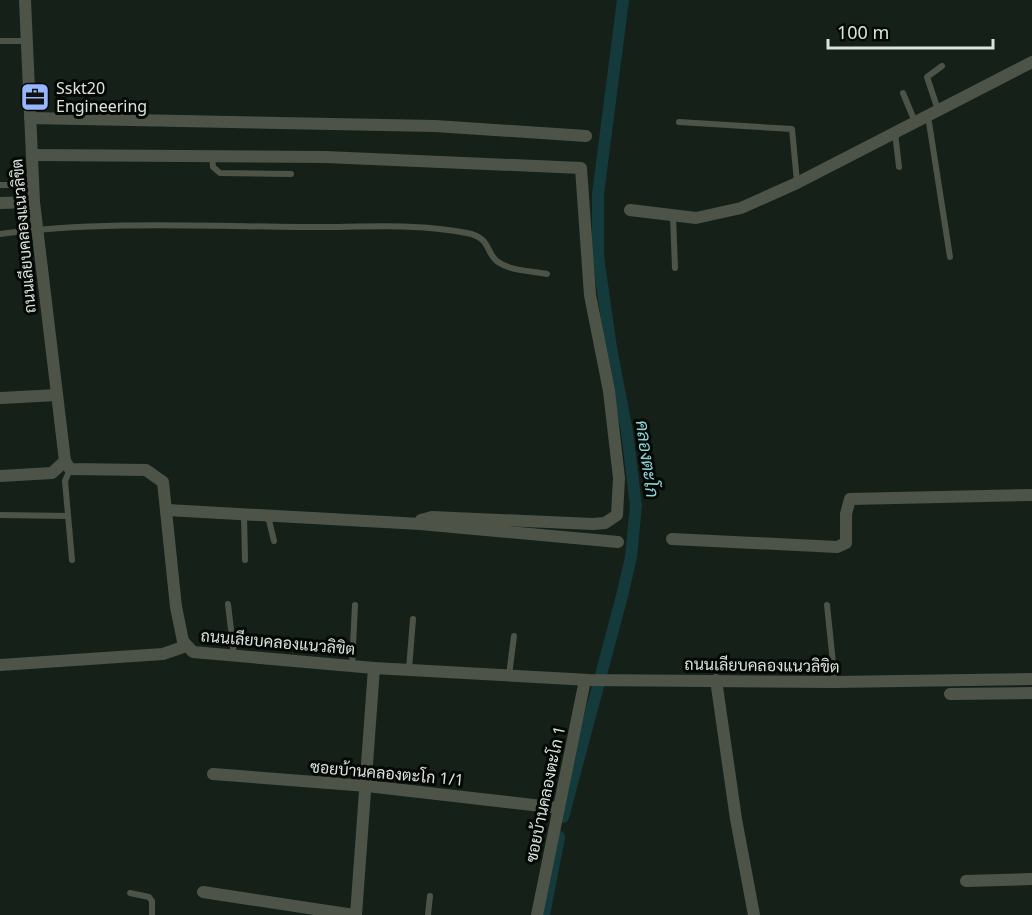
<svg xmlns="http://www.w3.org/2000/svg" width="1032" height="915" font-family="'Noto Sans',Sarabun,sans-serif">
  <style>
    .lines { fill: none; stroke-linecap: round; stroke-linejoin: round }
    .canal { stroke: #153a3b; stroke-width: 12 }
    .lane { stroke: #4e5348; stroke-width: 6 }
    .street { stroke: #4e5348; stroke-width: 12 }
    .labels { text-anchor: middle; stroke-width: 6; stroke-linejoin: round; paint-order: stroke }
    .poi-label { font-size: 16px; fill: #dbe3dd; stroke: #050906; text-anchor: start }
    .street-label { font-size: 16px; fill: #dbe3dd; stroke: #050906 }
    .water-label { font-size: 18px; font-style: italic; fill: #8bd3d4; stroke: #050906 }
  </style>
  <rect width="100%" height="100%" fill="#152118"/>
  <g class="lines">
    <g class="canal">
      <polyline points="563,817 622,596 631,557 636,506 627,432 611,348 598,256 598,194 623,0"/>
      <polyline points="544,915 559,837"/>
    </g>
    <g class="lane">
      <polyline points="0,41 26,41"/>
      <polyline points="903,93 915,122"/>
      <polyline points="938,110 927,77 942,66"/>
      <polyline points="928,116 950,257"/>
      <polyline points="679,122 792,129 797,182"/>
      <polyline points="895,133 899,167"/>
      <polyline points="212,156 213,167 220,173 291,174"/>
      <polyline points="0,185 33,185"/>
      <polyline points="673,217 675,268"/>
      <path d="M0,234C98,221 200,226 299,227C354,228 413,222 467,233C492,238 485,253 498,262C511,271 532,271 547,274"/>
      <polyline points="70,469 65,481 72,560"/>
      <polyline points="0,515 68,516"/>
      <polyline points="244,515 245,560"/>
      <polyline points="268,516 274,541"/>
      <polyline points="228,604 234,655"/>
      <polyline points="827,605 835,682"/>
      <polyline points="352,666 355,605"/>
      <polyline points="409,669 413,619"/>
      <polyline points="509,675 514,636"/>
      <polyline points="130,893 149,897 152,901 152,915"/>
      <polyline points="428,915 430,896"/>
    </g>
    <g class="street">
      <polyline points="25,0 34,202 65,461 70,469 146,470 163,482 176,607 183,641 193,652 374,668 589,680 835,682 1032,679"/>
      <polyline points="30,118 435,126 586,136"/>
      <polyline points="32,155 325,157 581,168 590,295 609,391 619,478 617,515 605,523 593,524 432,517 421,520 420,524"/>
      <polyline points="0,203 34,202"/>
      <polyline points="630,210 696,218 741,208 797,183 1032,62"/>
      <polyline points="0,398 57,395"/>
      <polyline points="0,476 52,473 65,461"/>
      <polyline points="167,510 420,524 618,542"/>
      <polyline points="672,539 837,547 846,543 846,514 850,499 1032,495"/>
      <polyline points="0,665 163,654 186,646"/>
      <polyline points="716,680 736,819 754,915"/>
      <polyline points="950,694 1032,693"/>
      <polyline points="213,774 367,786 559,808"/>
      <polyline points="966,881 1032,879"/>
      <polyline points="203,892 354,915"/>
      <polyline points="356,915 374,668"/>
      <polyline points="537,915 585,680"/>
    </g>
  </g>
  <defs>
    <g id="office-square" transform="scale(1.5)"><rect x="-9" y="-9" width="18" height="18" rx="4" fill="#96b6fd" stroke="#050906"/><path d="M-6-3h4V-5.5h4V-3h4V5H-6ZM-1-4.5V-3h2v-1.5ZM-6 0V1H6V0Z" fill="#111"/></g>
  </defs>
  <g fill-rule="evenodd">
    <use href="#office-square" x="35" y="97"/>
  </g>
  <g class="labels">
    <g class="poi-label">
      <text x="56" y="94">Sskt20<tspan x="56" dy="18">Engineering</tspan></text>
    </g>
    <g class="street-label">
      <text transform="translate(23 236) rotate(-95)" y="6">ถนนเลียบคลองแนวลิขิต</text>
      <text transform="translate(278 642) rotate(5)" y="6">ถนนเลียบคลองแนวลิขิต</text>
      <text transform="translate(762 665) rotate(1)" y="6">ถนนเลียบคลองแนวลิขิต</text>
      <text transform="translate(387 773) rotate(5)" y="6">ซอยบ้านคลองตะโก 1/1</text>
      <text transform="translate(545 794) rotate(-78)" y="6">ซอยบ้านคลองตะโก 1</text>
    </g>
    <g class="water-label">
      <text transform="translate(647 459) rotate(82)" y="6">คลองตะโก</text>
    </g>
  </g>
  <path d="M828 39v9h165v-9" fill="none" stroke="#dbe3dd" stroke-width="3"/>
  <text x="837" y="39" font-size="18" fill="#dbe3dd" stroke="#050906" stroke-width="4.5" paint-order="stroke">100 m</text>
</svg>
